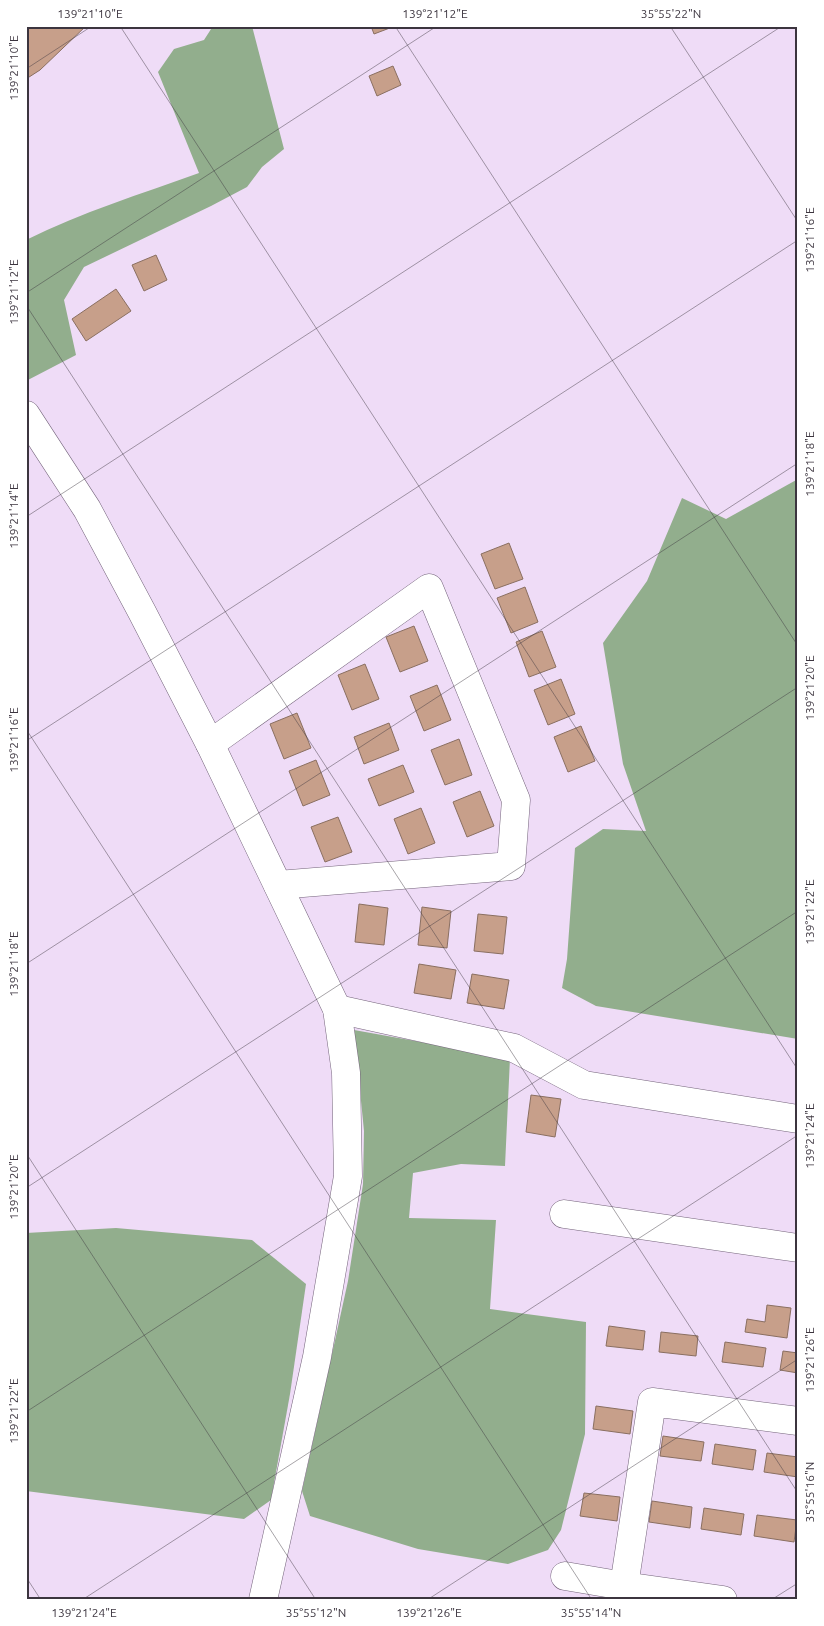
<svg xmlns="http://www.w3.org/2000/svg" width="824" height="1626" font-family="Ubuntu,sans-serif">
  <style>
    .forest { fill: #92ae8d }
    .building { fill: #c79f8a; stroke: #8a6f61 }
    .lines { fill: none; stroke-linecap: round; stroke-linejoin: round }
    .street-casing { stroke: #74647b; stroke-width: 29 }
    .street { stroke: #fff; stroke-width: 28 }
    .ticks { fill: none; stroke: #3c353f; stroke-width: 1; stroke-opacity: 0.45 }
    .neatline { fill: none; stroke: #3c353f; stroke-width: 2 }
    .ticks-label { font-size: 12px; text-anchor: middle; fill: #3c353f }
  </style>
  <rect width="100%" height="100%" fill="#efdcf7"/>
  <g class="forest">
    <path d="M213,26H252L284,149L262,167L247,187L211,206L84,267L64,300L76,355L26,381V240C82,212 141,194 199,173L158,72L174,49L204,40Z"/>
    <polygon points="798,479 798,1039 596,1006 562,988 567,959 575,848 603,829 646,831 623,764 603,643 647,581 682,498 726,519"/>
    <polygon points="354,1030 510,1058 505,1166 461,1164 413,1173 409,1218 496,1220 490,1309 586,1322 585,1434 561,1530 548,1550 508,1564 418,1549 310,1516 302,1491 348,1281 363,1184 364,1131"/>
    <polygon points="116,1228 252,1240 306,1284 290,1394 271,1500 244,1519 26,1491 26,1233"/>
  </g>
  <g class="building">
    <polygon points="26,26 86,26 40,70 26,79"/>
    <polygon points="371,26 395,26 374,34"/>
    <polygon points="393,66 401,85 377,96 369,76"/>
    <polygon points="156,255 167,280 144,291 132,265"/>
    <polygon points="116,289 131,311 86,341 72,319"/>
    <polygon points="509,543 523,579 495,589 481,554"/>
    <polygon points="525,587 538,622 511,633 497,598"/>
    <polygon points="414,626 428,661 400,672 386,637"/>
    <polygon points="542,631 556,667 529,677 516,642"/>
    <polygon points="365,664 379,699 352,710 338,675"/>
    <polygon points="561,679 575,714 548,725 534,690"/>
    <polygon points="437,685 451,720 424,731 410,696"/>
    <polygon points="297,713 311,748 284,759 270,724"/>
    <polygon points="389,723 399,750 364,764 354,737"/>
    <polygon points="581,726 595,761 568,772 554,737"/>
    <polygon points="459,739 472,775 445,785 431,750"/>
    <polygon points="316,760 330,795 303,806 289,771"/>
    <polygon points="403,765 414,792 379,806 368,779"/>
    <polygon points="480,791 494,826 467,837 453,802"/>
    <polygon points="421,808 435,843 408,854 394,819"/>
    <polygon points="338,817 352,852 325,862 311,827"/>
    <polygon points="359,904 388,908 384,945 355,942"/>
    <polygon points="422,907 451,911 447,948 418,945"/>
    <polygon points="478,914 507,917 503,954 474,951"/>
    <polygon points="419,964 456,970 451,999 414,993"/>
    <polygon points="472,974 509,980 504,1009 467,1003"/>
    <polygon points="531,1095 561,1099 555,1137 526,1132"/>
    <polygon points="767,1305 791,1308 787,1338 745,1332 747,1319 765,1322"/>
    <polygon points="609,1326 645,1331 643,1350 606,1346"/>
    <polygon points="661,1332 698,1336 696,1356 659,1352"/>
    <polygon points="725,1342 766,1348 763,1367 722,1362"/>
    <polygon points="783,1351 798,1353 798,1373 780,1370"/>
    <polygon points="596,1406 633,1411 630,1434 593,1429"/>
    <polygon points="663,1436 704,1442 701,1461 660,1456"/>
    <polygon points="715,1444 756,1450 753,1470 712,1464"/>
    <polygon points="767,1453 798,1457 798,1477 764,1472"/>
    <polygon points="584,1493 620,1497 617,1521 580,1516"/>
    <polygon points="652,1501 692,1507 690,1528 649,1522"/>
    <polygon points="704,1508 744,1514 741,1535 701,1529"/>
    <polygon points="757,1515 797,1520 794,1542 754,1536"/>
  </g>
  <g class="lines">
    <g class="street-casing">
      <g id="street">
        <polyline points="26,415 87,509 142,612 210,744 337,1009 346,1073 348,1176 317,1357 263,1600"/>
        <polyline points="210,744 429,588 516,800 511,866 278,885"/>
        <polyline points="337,1009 514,1048 584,1085 798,1119"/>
        <polyline points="564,1214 798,1248"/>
        <polyline points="565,1576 624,1586"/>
        <polyline points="723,1600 624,1586 652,1402 798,1421"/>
      </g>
    </g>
    <use href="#street" class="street"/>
  </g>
  <path class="ticks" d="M120,26L798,1070M395,26L798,646M670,26L798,222M26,69L92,26M26,293L437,26M26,305L798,1493M26,517L782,26M26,729L592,1600M26,741L798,240M26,964L798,463M26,1153L316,1600M26,1188L798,687M26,1412L798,911M26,1577L41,1600M82,1600L798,1135M427,1600L798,1359M771,1600L798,1583"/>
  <rect width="824" height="1626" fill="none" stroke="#ffffff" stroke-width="55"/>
  <rect x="28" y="28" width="768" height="1570" class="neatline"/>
  <g class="ticks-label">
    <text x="90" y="18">139°21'10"E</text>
    <text x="435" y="18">139°21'12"E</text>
    <text x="671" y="18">35°55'22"N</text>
    <text transform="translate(14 68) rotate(-90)" y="4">139°21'10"E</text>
    <text transform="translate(810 240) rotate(-90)" y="4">139°21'16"E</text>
    <text transform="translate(14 292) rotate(-90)" y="4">139°21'12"E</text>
    <text transform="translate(810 464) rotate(-90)" y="4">139°21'18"E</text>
    <text transform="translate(14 516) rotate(-90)" y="4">139°21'14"E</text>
    <text transform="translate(810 688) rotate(-90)" y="4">139°21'20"E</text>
    <text transform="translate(14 740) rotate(-90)" y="4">139°21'16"E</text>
    <text transform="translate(810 912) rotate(-90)" y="4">139°21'22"E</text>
    <text transform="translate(14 964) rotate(-90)" y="4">139°21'18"E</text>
    <text transform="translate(810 1136) rotate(-90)" y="4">139°21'24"E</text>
    <text transform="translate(14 1187) rotate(-90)" y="4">139°21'20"E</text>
    <text transform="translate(810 1360) rotate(-90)" y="4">139°21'26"E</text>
    <text transform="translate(14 1411) rotate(-90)" y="4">139°21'22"E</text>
    <text transform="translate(810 1492) rotate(-90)" y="4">35°55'16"N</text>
    <text x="84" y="1617">139°21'24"E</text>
    <text x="316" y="1617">35°55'12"N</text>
    <text x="429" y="1617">139°21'26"E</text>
    <text x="591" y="1617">35°55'14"N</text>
  </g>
</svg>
